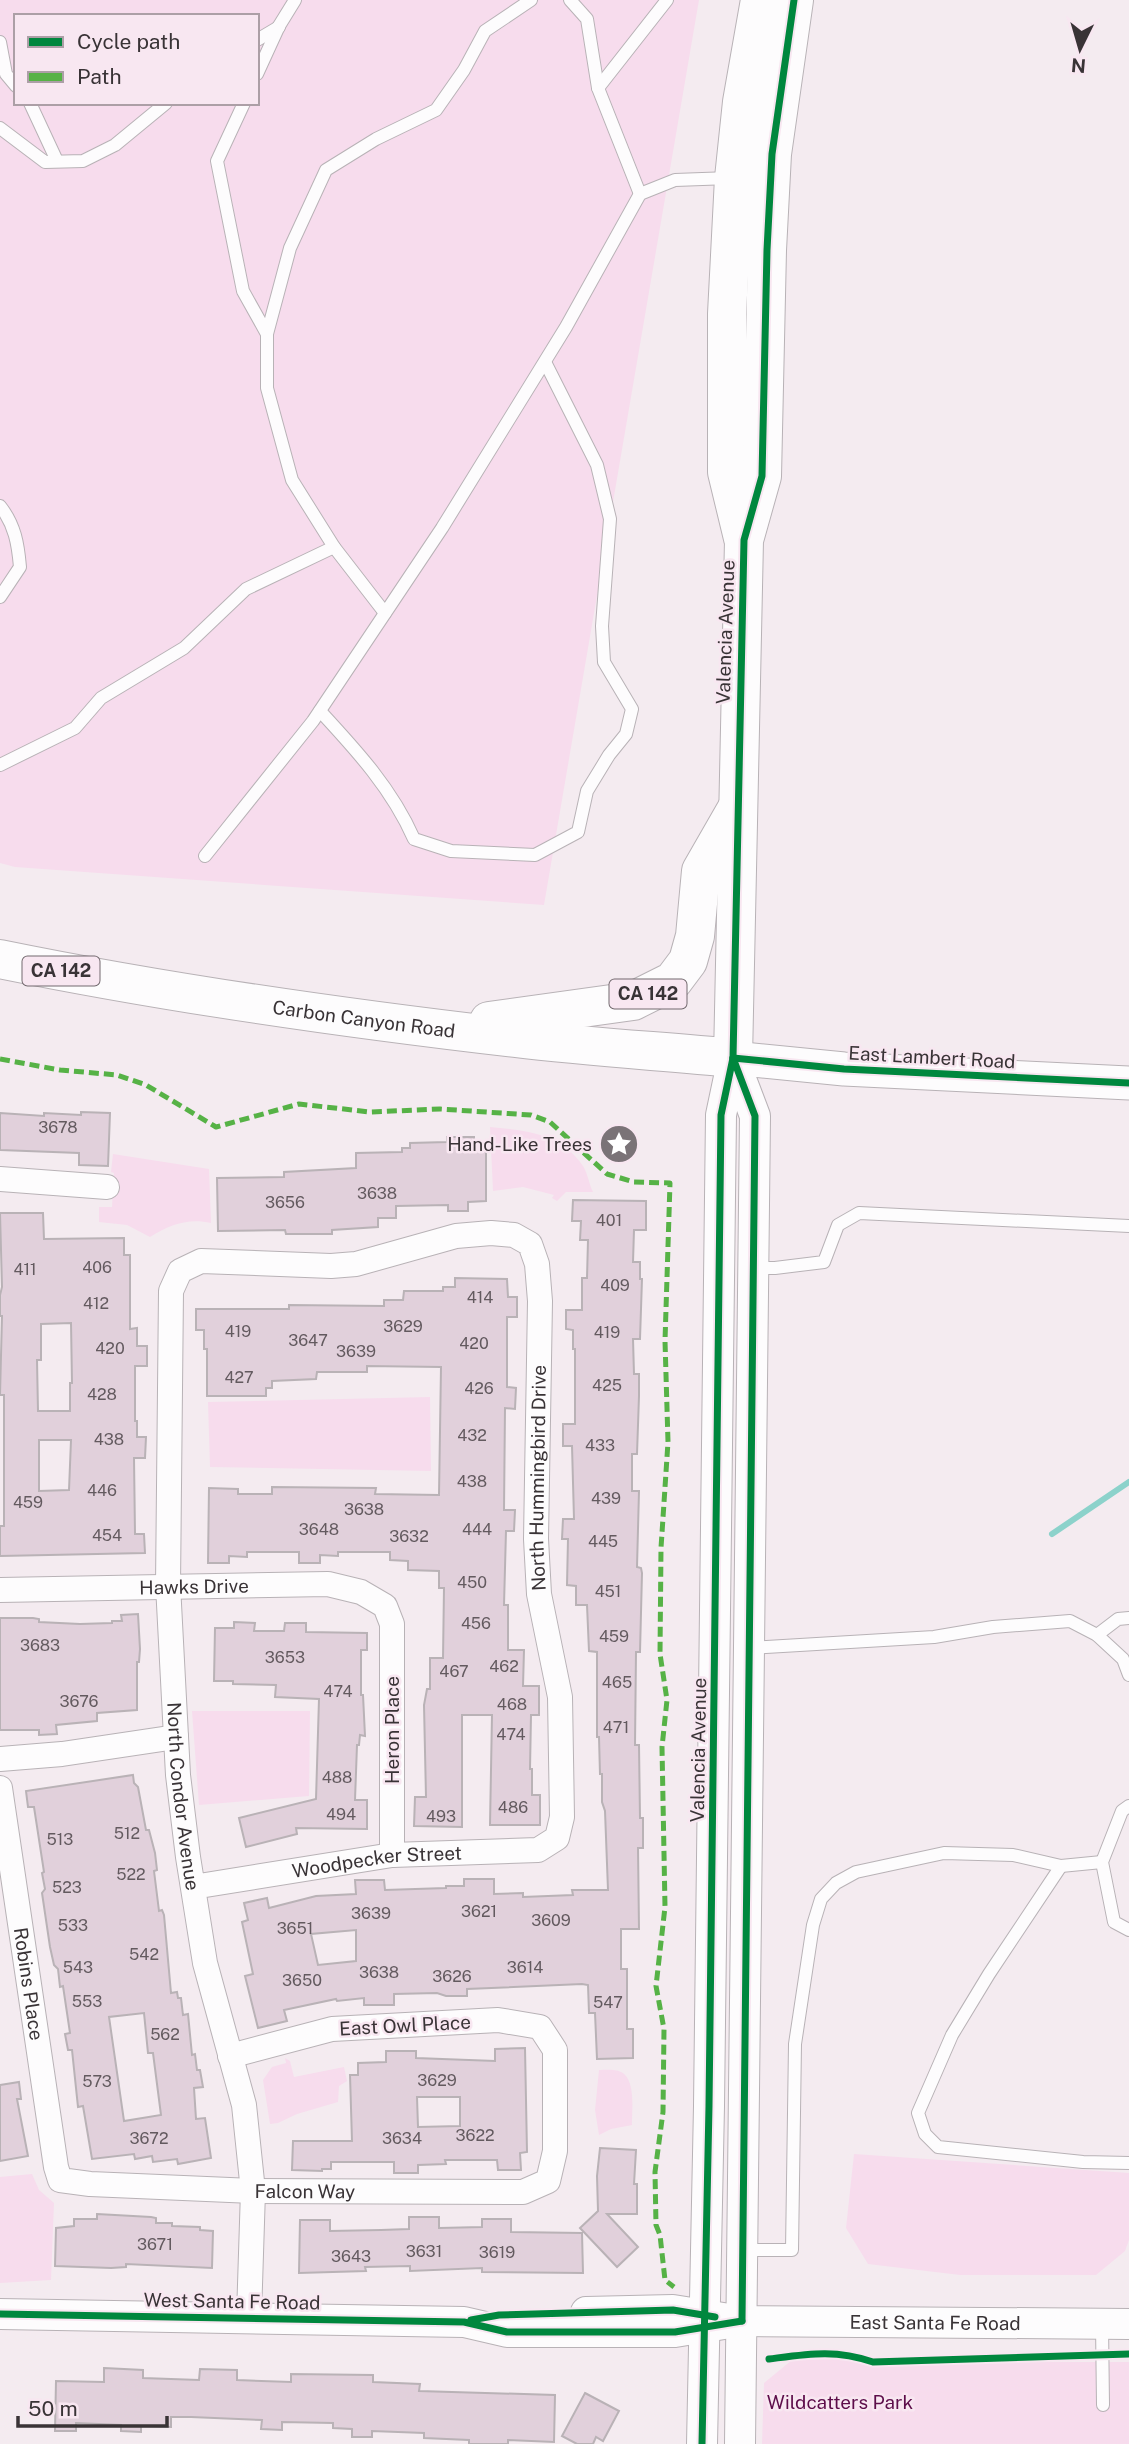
<svg xmlns="http://www.w3.org/2000/svg" width="1129" height="2444" font-family="'Public Sans',sans-serif">
  <style>
    .green { fill: #f7dced; fill-rule: evenodd }
    .lines { fill: none; stroke-linecap: round; stroke-linejoin: round }
    .stream { stroke: #8cd2cb; stroke-width: 6 }
    .building { fill: #e1d0db; stroke: #b9b2b6; stroke-width: 2; fill-rule: evenodd }
    .service-casing { stroke: #b8b2b6; stroke-width: 14 }
    .minor-casing { stroke: #b8b2b6; stroke-width: 26 }
    .tertiary-casing { stroke: #b8b2b6; stroke-width: 32 }
    .secondary-casing { stroke: #b8b2b6; stroke-width: 35 }
    .primary-casing { stroke: #b8b2b6; stroke-width: 40 }
    .service { stroke: #fdfcfd; stroke-width: 12 }
    .minor { stroke: #fdfcfd; stroke-width: 24 }
    .tertiary { stroke: #fdfcfd; stroke-width: 30 }
    .secondary { stroke: #fdfcfd; stroke-width: 33 }
    .primary { stroke: #fdfcfd; stroke-width: 38 }
    .quiet { stroke: #56b246; stroke-width: 5; stroke-dasharray: 10 5; stroke-linecap: butt }
    .cycleway-casing { stroke: #f8e7f1; stroke-width: 11 }
    .cycleway { stroke: #00873e; stroke-width: 7 }
    .labels { text-anchor: middle; stroke-width: 5; stroke-linejoin: round; paint-order: stroke }
    .number-label { font-size: 16px; fill: #635a5f }
    .shield { fill: #f8e7f1; stroke: #72696e; stroke-width: 2 }
    .shield-label { font-size: 18px; font-weight: bold; fill: #393336 }
    .street-label { font-size: 19px; fill: #393336; stroke: #f8e7f1 }
    .poi-label { font-size: 19px; fill: #393336; stroke: #f8e7f1; text-anchor: end }
    .park-label { font-size: 19px; fill: #5d0d4a; stroke: #f8e7f1 }
  </style>
  <rect width="100%" height="100%" fill="#f4ebf0"/>
  <g class="green">
    <path d="M0,0H699L544,905L15,867L0,863ZM16,16H257V103H16Z"/>
    <path d="M490,1127C525,1130 562,1134 583,1166C588,1174 589,1184 593,1192H566L557,1201L552,1198L554,1195L523,1187L493,1191Z"/>
    <path d="M113,1154L209,1169L211,1223C187,1218 170,1225 150,1237L127,1225L99,1222V1207H112L114,1173L111,1172Z"/>
    <polygon points="430,1397 431,1471 210,1467 208,1402"/>
    <polygon points="192,1711 310,1711 309,1796 199,1805"/>
    <polygon points="285,2058 290,2061 294,2077 344,2067 347,2081 339,2086 338,2102 297,2114 278,2123 270,2124 263,2080 272,2067 286,2063"/>
    <path d="M599,2070C605,2070 615,2069 621,2072C636,2079 632,2111 632,2125L611,2129L599,2135L595,2110Z"/>
    <polygon points="854,2154 1129,2173 1129,2240 1125,2251 1096,2275 960,2275 868,2264 846,2228"/>
    <polygon points="32,2174 39,2190 54,2203 51,2280 0,2283 0,2177"/>
    <polygon points="843,2359 868,2366 1019,2362 1129,2362 1129,2444 762,2444 764,2383 792,2360"/>
  </g>
  <g class="lines">
    <polyline class="stream" points="1052,1534 1129,1482"/>
  </g>
  <g class="building">
    <polygon points="81,1112 110,1113 108,1166 79,1165 79,1153 0,1150 0,1113 44,1116 44,1113 81,1115"/>
    <polygon points="447,1137 474,1137 474,1150 486,1150 486,1201 468,1202 468,1211 448,1211 448,1205 396,1206 396,1218 378,1218 378,1227 332,1230 332,1234 286,1234 285,1230 218,1231 217,1178 284,1177 284,1172 356,1168 356,1153 402,1152 402,1148 410,1148 410,1143 447,1142"/>
    <path d="M573,1200L646,1201V1230H634L633,1262H640V1279H642L640,1339H633L634,1374H639V1396L637,1454H632V1491H639L637,1567L641,1568L642,1573L640,1652H636L635,1745H639L640,1818H643V1848H638L639,1929H621V1969H627V2029H633V2058L597,2059L595,2013H589L588,1985L582,1984L467,1989V1996H446L437,1993L394,1994V2005H364V1998L337,2001L336,1999L284,2010L287,2021L258,2028L245,1976L253,1974L242,1922L248,1920L244,1903L267,1898L269,1908L316,1896L356,1894L355,1880H384L385,1890L446,1888V1886H464V1879H494V1894L523,1893V1897L573,1895L572,1890H608L605,1811L602,1802V1774H600L599,1737H597V1652L589,1651L587,1605H576V1586L567,1585L568,1539H562L563,1519H574L572,1446H563V1424H575V1349H573V1330L566,1329V1310H582V1278H587L588,1240H580L581,1221H572ZM356,1930V1961L318,1965L311,1934Z"/>
    <path d="M0,1213H43L44,1239L124,1238V1255H130V1329L137,1328V1346H147V1366H135V1421H137V1437H146L145,1458H134L135,1534H144L145,1553L0,1556V1526H4V1395H0L2,1316H0V1295L2,1287ZM71,1323L72,1383H70V1411H38L37,1360H41V1324ZM39,1440H71L69,1490L39,1491Z"/>
    <polygon points="455,1278 507,1279 508,1297 517,1297 517,1317 507,1317 507,1387 516,1388 515,1409 505,1408 504,1510 515,1510 514,1531 506,1531 504,1605 508,1605 508,1650 524,1650 523,1686 539,1686 539,1715 531,1715 530,1769 532,1769 532,1795 540,1795 540,1825 490,1825 492,1715 462,1715 462,1827 414,1826 415,1797 426,1797 424,1705 427,1689 430,1689 430,1658 443,1658 444,1588 439,1588 439,1571 408,1570 408,1561 390,1560 390,1552 338,1552 338,1556 320,1555 320,1563 299,1563 299,1552 247,1552 247,1557 229,1556 229,1563 208,1563 209,1488 238,1489 238,1494 272,1494 272,1487 376,1488 375,1494 439,1495 441,1367 367,1366 367,1372 317,1372 316,1379 272,1381 272,1388 266,1388 266,1396 207,1396 207,1349 204,1349 204,1330 196,1330 196,1309 289,1309 289,1305 384,1306 384,1300 403,1300 404,1291 443,1291 443,1287 455,1287"/>
    <polygon points="138,1614 140,1649 139,1662 137,1662 137,1710 97,1713 97,1721 56,1725 57,1734 39,1735 39,1730 0,1730 0,1618 33,1618 39,1619 39,1622 80,1624 112,1623 112,1621 122,1621 121,1615"/>
    <polygon points="234,1622 255,1623 254,1631 284,1631 285,1623 306,1623 306,1632 367,1633 367,1650 361,1650 361,1695 363,1695 365,1736 360,1735 359,1745 357,1745 355,1800 367,1800 367,1829 296,1828 297,1834 246,1847 239,1818 316,1799 319,1699 275,1697 276,1685 233,1684 233,1681 214,1681 215,1628 234,1628"/>
    <path d="M133,1775L134,1783L138,1787L146,1830H149L155,1853L157,1870L154,1871L159,1911L162,1910L164,1915L171,1993L177,1992L178,1998H181L183,2015L188,2014L192,2055L195,2054L197,2070H200L203,2087L194,2088L196,2119L205,2118L211,2158L178,2164L177,2159L153,2162L152,2156L135,2159L134,2154L92,2159L83,2106L78,2107L72,2050H68L65,2034L70,2033L63,1986L60,1987L58,1969L54,1965L50,1947L42,1893L45,1889L42,1873L44,1872L34,1807H28L26,1791ZM144,2013L148,2053H153L161,2115L124,2121L109,2017Z"/>
    <path d="M525,2048L527,2152L520,2153L521,2170H498L497,2160H445L446,2164L418,2165V2173H394V2162H331V2169H322V2171L292,2170L293,2141H352L350,2075H358V2063L386,2062V2051H416V2058L495,2061V2049ZM417,2097H460V2126L418,2127Z"/>
    <polygon points="19,2082 21,2099 17,2099 28,2156 0,2161 0,2085"/>
    <polygon points="600,2148 636,2150 634,2184 637,2184 637,2214 607,2214 638,2247 617,2267 580,2228 598,2211 597,2176"/>
    <polygon points="97,2214 151,2217 156,2218 156,2223 172,2223 172,2226 200,2227 200,2230 213,2231 212,2268 126,2264 126,2267 111,2268 55,2266 56,2228 74,2226 74,2219 97,2219"/>
    <polygon points="409,2217 439,2217 439,2228 482,2227 482,2219 511,2219 511,2232 582,2233 583,2273 482,2272 482,2268 410,2271 410,2266 365,2267 366,2271 299,2273 300,2220 330,2220 330,2231 381,2230 409,2229"/>
    <polygon points="104,2368 143,2370 143,2378 199,2380 200,2369 237,2370 237,2380 291,2382 291,2374 373,2375 373,2382 420,2384 419,2391 555,2395 554,2442 508,2440 508,2444 469,2444 469,2440 424,2438 424,2433 372,2431 372,2437 352,2437 352,2429 333,2428 333,2423 282,2422 282,2430 261,2429 262,2420 191,2417 171,2417 171,2427 141,2426 141,2432 121,2431 121,2425 76,2423 76,2431 55,2431 56,2381 104,2382"/>
    <polygon points="585,2393 619,2411 603,2441 596,2437 593,2444 577,2444 562,2436"/>
  </g>
  <g class="lines">
    <g class="service-casing">
      <g id="service">
        <polyline points="570,0 587,19 598,88 640,194"/>
        <polyline points="257,40 279,27"/>
        <polyline points="0,42 6,74 16,86"/>
        <polyline points="257,74 279,26 295,0"/>
        <polyline points="598,88 667,0"/>
        <polyline points="30,103 57,161"/>
        <polyline points="244,103 217,161 243,291 267,334"/>
        <polyline points="0,128 45,162 83,161 115,145 166,103"/>
        <path d="M0,506C15,525 18,544 20,567L0,597"/>
        <polyline points="385,613 334,547 292,480 267,388 267,334 290,248 326,170 376,139 436,110 464,70 485,31 531,0"/>
        <path d="M320,711C357,751 392,789 414,839L451,851L535,855L578,832L587,791L609,755L626,734L632,709L604,662L602,626L610,519L597,465L545,362"/>
        <polyline points="0,765 75,728 101,698 184,648 246,589 334,547"/>
        <polyline points="205,856 313,721 442,528 566,327 640,194 675,180 730,178"/>
        <polyline points="754,1268 775,1268 824,1262 838,1225 859,1213 1129,1226"/>
        <polyline points="1097,1635 1118,1619 1129,1618"/>
        <polyline points="749,1648 934,1637 993,1627 1070,1621 1097,1635 1123,1659 1129,1675"/>
        <polyline points="1129,1806 1122,1811 1102,1862 1114,1922 1129,1930"/>
        <polyline points="1061,1866 989,1974 952,2035 918,2113 925,2134 938,2147 1083,2162 1129,2163"/>
        <polyline points="742,2250 792,2250 795,2044 813,1925 821,1899 836,1883 856,1872 944,1853 1013,1855 1061,1866 1102,1862"/>
        <polyline points="1102,2324 1103,2405"/>
      </g>
    </g>
    <g class="minor-casing">
      <g id="minor">
        <polyline points="0,1179 107,1187"/>
        <path id="s1" d="M0,1590L328,1584L361,1592L385,1606L392,1624V1855"/>
        <polyline points="0,1759 62,1754 176,1737"/>
        <path id="s2" d="M0,1788L56,2167L60,2180L90,2184L253,2191L523,2192L548,2181L555,2151V2050L540,2027L498,2020L332,2029L230,2056"/>
        <path id="s3" d="M193,1887L392,1855L538,1850L557,1838L562,1817L560,1697L539,1594L536,1539L540,1301L537,1264L530,1244L514,1235L491,1233L456,1236L356,1264L331,1266L201,1261L180,1271L171,1291L168,1585L178,1775L188,1857L205,1963L244,2105L253,2191L249,2316"/>
      </g>
    </g>
    <g class="tertiary-casing">
      <g id="tertiary">
        <polyline points="733,1058 755,1116 740,2444"/>
        <path id="s4" d="M586,2312L673,2310L742,2321L1129,2324"/>
        <polyline points="0,2314 464,2322 507,2332 675,2332 724,2324"/>
        <polyline points="702,2444 709,2106 721,1115 733,1058"/>
      </g>
    </g>
    <g class="secondary-casing">
      <polyline id="secondary" points="733,1058 844,1069 1129,1083"/>
    </g>
    <g class="primary-casing">
      <g id="primary">
        <polyline points="743,538 727,472 727,314 734,178 742,102 760,0"/>
        <path id="s5" d="M0,959C171,994 342,1018 515,1038C588,1047 660,1051 733,1058L744,540L762,476L767,250L772,154L794,0"/>
        <polyline points="489,1021 633,1001 673,981 688,961 695,936 701,871 736,810"/>
      </g>
    </g>
    <use href="#service" class="service"/>
    <use href="#minor" class="minor"/>
    <use href="#tertiary" class="tertiary"/>
    <use href="#secondary" class="secondary"/>
    <use href="#primary" class="primary"/>
    <polyline class="quiet" points="0,1059 60,1070 117,1075 146,1085 216,1127 299,1104 370,1112 440,1109 531,1115 550,1122 607,1174 634,1182 670,1183 665,1341 668,1442 661,1548 660,1654 667,1700 662,1747 665,1907 656,1986 664,2029 663,2112 655,2172 656,2225 660,2235 665,2280 674,2287"/>
    <g class="cycleway-casing">
      <g id="cycleway">
        <polyline points="733,1058 755,1116 742,2321"/>
        <polyline points="733,1058 844,1069 1129,1083"/>
        <polyline points="0,2314 464,2322 507,2332 675,2332 742,2321"/>
        <polyline points="471,2320 499,2315 673,2310 715,2317"/>
        <path d="M769,2359C808,2354 835,2349 873,2362L1129,2354"/>
        <polyline points="702,2444 709,2106 721,1115 733,1058 744,540 762,476 767,250 772,154 794,0"/>
      </g>
    </g>
    <use href="#cycleway" class="cycleway"/>
  </g>
  <defs>
    <g id="sight-disc" transform="scale(2.0125)"><circle r="9.5" fill="#7a7377" stroke="#f8e7f1"/><path d="M0-6L1.8-2.2L6-1.7L2.9 1.2L3.7 5.4L0 3.3L-3.7 5.4L-2.9 1.2L-6-1.7L-1.8-2.2Z" fill="#fff"/></g>
  </defs>
  <g fill-rule="evenodd">
    <use href="#sight-disc" x="619" y="1144"/>
  </g>
  <g class="labels">
    <g class="number-label">
      <text x="58" y="1133">3678</text>
      <text x="377" y="1199">3638</text>
      <text x="285" y="1208">3656</text>
      <text x="609" y="1226">401</text>
      <text x="97" y="1273">406</text>
      <text x="25" y="1275">411</text>
      <text x="615" y="1291">409</text>
      <text x="480" y="1303">414</text>
      <text x="96" y="1309">412</text>
      <text x="403" y="1332">3629</text>
      <text x="238" y="1337">419</text>
      <text x="607" y="1338">419</text>
      <text x="308" y="1346">3647</text>
      <text x="474" y="1349">420</text>
      <text x="110" y="1354">420</text>
      <text x="356" y="1357">3639</text>
      <text x="239" y="1383">427</text>
      <text x="607" y="1391">425</text>
      <text x="479" y="1394">426</text>
      <text x="102" y="1400">428</text>
      <text x="472" y="1441">432</text>
      <text x="109" y="1445">438</text>
      <text x="600" y="1451">433</text>
      <text x="472" y="1487">438</text>
      <text x="102" y="1496">446</text>
      <text x="606" y="1504">439</text>
      <text x="28" y="1508">459</text>
      <text x="364" y="1515">3638</text>
      <text x="319" y="1535">3648</text>
      <text x="477" y="1535">444</text>
      <text x="107" y="1541">454</text>
      <text x="409" y="1542">3632</text>
      <text x="603" y="1547">445</text>
      <text x="472" y="1588">450</text>
      <text x="608" y="1597">451</text>
      <text x="476" y="1629">456</text>
      <text x="614" y="1642">459</text>
      <text x="40" y="1651">3683</text>
      <text x="285" y="1663">3653</text>
      <text x="504" y="1672">462</text>
      <text x="454" y="1677">467</text>
      <text x="617" y="1688">465</text>
      <text x="338" y="1697">474</text>
      <text x="79" y="1707">3676</text>
      <text x="512" y="1710">468</text>
      <text x="616" y="1733">471</text>
      <text x="511" y="1740">474</text>
      <text x="337" y="1783">488</text>
      <text x="513" y="1813">486</text>
      <text x="341" y="1820">494</text>
      <text x="441" y="1822">493</text>
      <text x="127" y="1839">512</text>
      <text x="60" y="1845">513</text>
      <text x="131" y="1880">522</text>
      <text x="67" y="1893">523</text>
      <text x="479" y="1917">3621</text>
      <text x="371" y="1919">3639</text>
      <text x="551" y="1926">3609</text>
      <text x="73" y="1931">533</text>
      <text x="295" y="1934">3651</text>
      <text x="144" y="1960">542</text>
      <text x="78" y="1973">543</text>
      <text x="525" y="1973">3614</text>
      <text x="379" y="1978">3638</text>
      <text x="452" y="1982">3626</text>
      <text x="302" y="1986">3650</text>
      <text x="87" y="2007">553</text>
      <text x="608" y="2008">547</text>
      <text x="165" y="2040">562</text>
      <text x="437" y="2086">3629</text>
      <text x="97" y="2087">573</text>
      <text x="475" y="2141">3622</text>
      <text x="149" y="2144">3672</text>
      <text x="402" y="2144">3634</text>
      <text x="155" y="2250">3671</text>
      <text x="424" y="2257">3631</text>
      <text x="497" y="2258">3619</text>
      <text x="351" y="2262">3643</text>
    </g>
    <g class="shield">
      <rect x="22.5" y="956.5" width="77" height="29" rx="5"/>
      <rect x="609.5" y="979.5" width="77" height="29" rx="5"/>
    </g>
    <g class="shield-label">
      <text x="61" y="977">CA 142</text>
      <text x="648" y="1000">CA 142</text>
    </g>
    <g class="street-label">
      <text transform="translate(725 632) rotate(-88)" y="7">Valencia Avenue</text>
      <text dy="7" stroke="none"><textPath href="#s5" startOffset="369">Carbon Canyon Road</textPath></text>
      <text transform="translate(932 1057) rotate(3)" y="7">East Lambert Road</text>
      <text dy="7" stroke="none"><textPath href="#s3" startOffset="733">North Hummingbird Drive</textPath></text>
      <text dy="7" stroke="none"><textPath href="#s1" startOffset="194">Hawks Drive</textPath></text>
      <text transform="translate(392 1730) rotate(-90)" y="7">Heron Place</text>
      <text transform="translate(698 1750) rotate(-89)" y="7">Valencia Avenue</text>
      <text dy="7" stroke="none"><textPath href="#s3" startOffset="1855">North Condor Avenue</textPath></text>
      <text dy="7" stroke="none"><textPath href="#s3" startOffset="186">Woodpecker Street</textPath></text>
      <text dy="7" stroke="none"><textPath href="#s2" startOffset="198">Robins Place</textPath></text>
      <text transform="translate(405 2025) rotate(-3)" y="7">East Owl Place</text>
      <text dy="7" stroke="none"><textPath href="#s2" startOffset="642">Falcon Way</textPath></text>
      <text transform="translate(232 2301) rotate(1)" y="7">West Santa Fe Road</text>
      <text dy="7" stroke="none"><textPath href="#s4" startOffset="350">East Santa Fe Road</textPath></text>
    </g>
    <g class="poi-label">
      <text x="592" y="1151">Hand-Like Trees</text>
    </g>
    <g class="park-label">
      <text x="840" y="2409">Wildcatters Park</text>
    </g>
  </g>
  <rect x="14" y="14" width="245" height="91" fill="#f8e7f1" stroke="#ac9fa6" stroke-width="2"/>
  <rect x="28" y="37" width="35" height="10" fill="#00873e" stroke="#ac9fa6" stroke-width="2"/>
  <text x="77" y="49" font-size="21" fill="#393336">Cycle path</text>
  <rect x="28" y="72" width="35" height="10" fill="#56b246" stroke="#ac9fa6" stroke-width="2"/>
  <text x="77" y="84" font-size="21" fill="#393336">Path</text>
  <g transform="translate(1080 49) rotate(185)" stroke="#f8e7f1" stroke-width="5" paint-order="stroke">
  <path d="M0-5L12 26L0 18L-12 26Z" fill="#393336"/>
  <text y="-10" font-size="19" font-weight="bold" text-anchor="middle" fill="#393336">N</text>
  </g>
  <path d="M18 2416v10h149v-10" fill="none" stroke="#393336" stroke-width="3.5"/>
  <text x="28" y="2416" font-size="21" fill="#393336" stroke="#f8e7f1" stroke-width="5" paint-order="stroke">50 m</text>
</svg>
